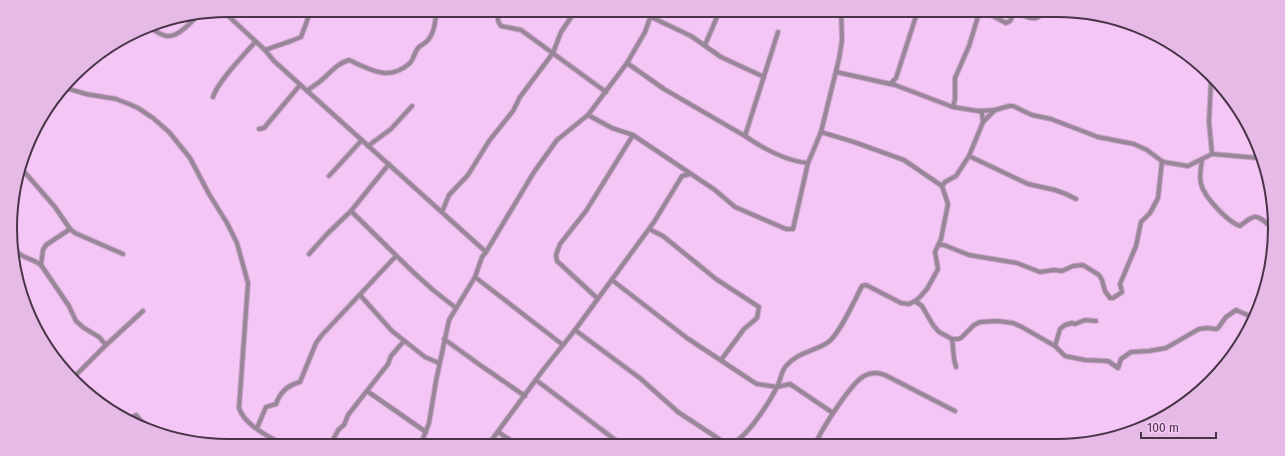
<svg xmlns="http://www.w3.org/2000/svg" width="1285" height="456" font-family="'Fira Sans',sans-serif">
  <style>
    .lines { fill: none; stroke-linecap: round; stroke-linejoin: round }
    .minor-casing { stroke: #cea6cf; stroke-width: 6 }
    .minor { stroke: #998699; stroke-width: 4 }
    .rim { fill: none; stroke: #473447; stroke-width: 2 }
  </style>
  <rect width="100%" height="100%" fill="#f4c6f5"/>
  <g class="lines">
    <g class="minor-casing">
      <g id="minor">
        <polyline points="498,10 498,21 501,26 521,30 606,92"/>
        <polyline points="223,11 265,50 274,61 486,252 482,257 475,277 449,320 436,381 429,423 420,446"/>
        <path d="M979,12L989,14L1006,23L1010,21L1014,13C1030,16 1034,25 1046,10"/>
        <polyline points="651,17 691,36 721,57 764,77"/>
        <path d="M148,26C163,37 170,41 185,28C189,24 193,21 197,16"/>
        <polyline points="1151,36 1151,37"/>
        <polyline points="705,45 720,10"/>
        <polyline points="265,50 291,41 301,37 311,10"/>
        <path d="M627,63L664,89L745,136C764,149 785,161 808,163"/>
        <polyline points="836,72 895,85 953,107 978,111 995,110 1009,106 1013,106 1032,115 1051,119 1098,137 1134,144 1147,150 1163,162 1188,166 1212,154 1209,122 1211,80"/>
        <polyline points="890,84 896,78 918,10"/>
        <path d="M66,88L86,94L116,99L129,104L138,108L153,118L169,132L190,158L209,194L227,223L237,243L248,283L239,408C245,426 269,436 285,446"/>
        <path d="M307,91C310,88 314,86 318,83C329,75 335,64 349,60C371,70 389,82 410,63C414,59 414,52 419,47C421,45 424,44 426,42C435,34 435,20 437,10"/>
        <path d="M213,97C218,81 244,55 255,42"/>
        <polyline points="953,107 955,99 955,78 969,46 980,10"/>
        <polyline points="588,115 612,128 633,135 715,190 735,207 786,229 793,229 808,163 821,132 839,59 842,40 841,10"/>
        <polyline points="983,122 995,110"/>
        <polyline points="259,129 264,128 300,85"/>
        <polyline points="745,136 778,32"/>
        <polyline points="368,146 391,129 412,106"/>
        <polyline points="1212,154 1259,158"/>
        <polyline points="969,156 1028,184 1055,190 1066,194 1076,199"/>
        <path d="M1202,159C1201,167 1199,177 1201,184C1204,197 1228,222 1240,226C1256,213 1256,214 1271,227"/>
        <polyline points="21,168 55,207 70,229 75,233 123,254"/>
        <polyline points="329,176 361,141"/>
        <polyline points="942,186 945,182 956,176 969,156 983,122 982,113 979,111"/>
        <polyline points="351,211 412,271 433,290 456,308"/>
        <polyline points="442,212 449,195 468,175 489,141 513,111 520,97 553,53 561,32 576,10"/>
        <polyline points="649,229 663,236 716,279 759,307 757,318 744,329 721,360"/>
        <polyline points="938,245 944,245 969,255 1017,263 1040,272 1054,270 1062,271 1073,266 1083,265 1099,275 1102,280 1105,291 1110,298 1113,298 1122,292 1120,284 1136,246 1141,222 1150,213 1158,198 1162,161"/>
        <path d="M15,250C23,259 32,258 41,265L69,306L76,321L84,328L99,337L106,345"/>
        <polyline points="486,252 534,172 557,140 588,115 627,63 645,32 653,10"/>
        <polyline points="309,254 327,234 351,211 389,164"/>
        <polyline points="41,265 43,250 46,245 70,229"/>
        <polyline points="475,277 563,345"/>
        <polyline points="612,280 687,338 752,381 757,384 777,387 790,384 833,413"/>
        <polyline points="360,295 392,331 425,357 439,363"/>
        <polyline points="598,299 557,261 556,255 560,244 586,211 633,135"/>
        <polyline points="915,301 922,306 933,325 939,332 952,339 958,339 961,338 974,325 980,322 998,321 1013,323 1022,327 1055,346 1065,356 1085,360 1108,361 1118,368 1121,359 1131,352 1149,351 1166,348 1199,329 1207,328 1216,329 1218,328 1226,317 1236,310 1254,318"/>
        <path d="M575,330L641,379L678,412L722,441C726,443 730,444 734,442C748,436 770,401 777,387C781,380 781,370 787,365C797,353 814,351 827,343C839,336 855,299 862,286L866,285L872,288L901,303L909,304L915,301L919,298L927,289L938,269L935,252L941,239L948,204L942,186L904,160L854,142L821,132"/>
        <polyline points="444,339 480,365 525,396"/>
        <path d="M952,339C954,350 952,355 956,367"/>
        <polyline points="1055,346 1060,329 1065,325 1072,323 1075,324 1085,320 1096,321"/>
        <polyline points="74,377 106,345 143,311"/>
        <polyline points="536,380 622,445"/>
        <polyline points="367,391 426,432"/>
        <polyline points="129,419 136,415 143,423 154,431"/>
        <path d="M257,428L266,407L276,404C280,392 288,385 300,382L316,343L321,336L396,256"/>
        <polyline points="498,432 518,445"/>
        <polyline points="488,445 543,370 575,330 654,222 682,176 690,174"/>
        <path d="M815,445C821,430 851,383 864,376C871,372 877,372 885,375L955,411"/>
        <polyline points="329,446 339,429 344,425 348,415 388,364 391,356 404,341"/>
      </g>
    </g>
    <use href="#minor" class="minor"/>
  </g>
  <path d="M0 0H1285V456H0ZM228 17H1057A211 211 0 0 1 1268 228V228A211 211 0 0 1 1057 439H228A211 211 0 0 1 17 228V228A211 211 0 0 1 228 17Z" fill="#e6bae7" fill-rule="evenodd"/>
  <path class="rim" d="M228 17H1057A211 211 0 0 1 1268 228V228A211 211 0 0 1 1057 439H228A211 211 0 0 1 17 228V228A211 211 0 0 1 228 17Z"/>
  <path d="M1141 432v6h75v-6" fill="none" stroke="#473447" stroke-width="2"/>
  <text x="1147" y="432" font-size="12" fill="#473447" stroke="#f4c6f5" stroke-width="3" paint-order="stroke">100 m</text>
</svg>
